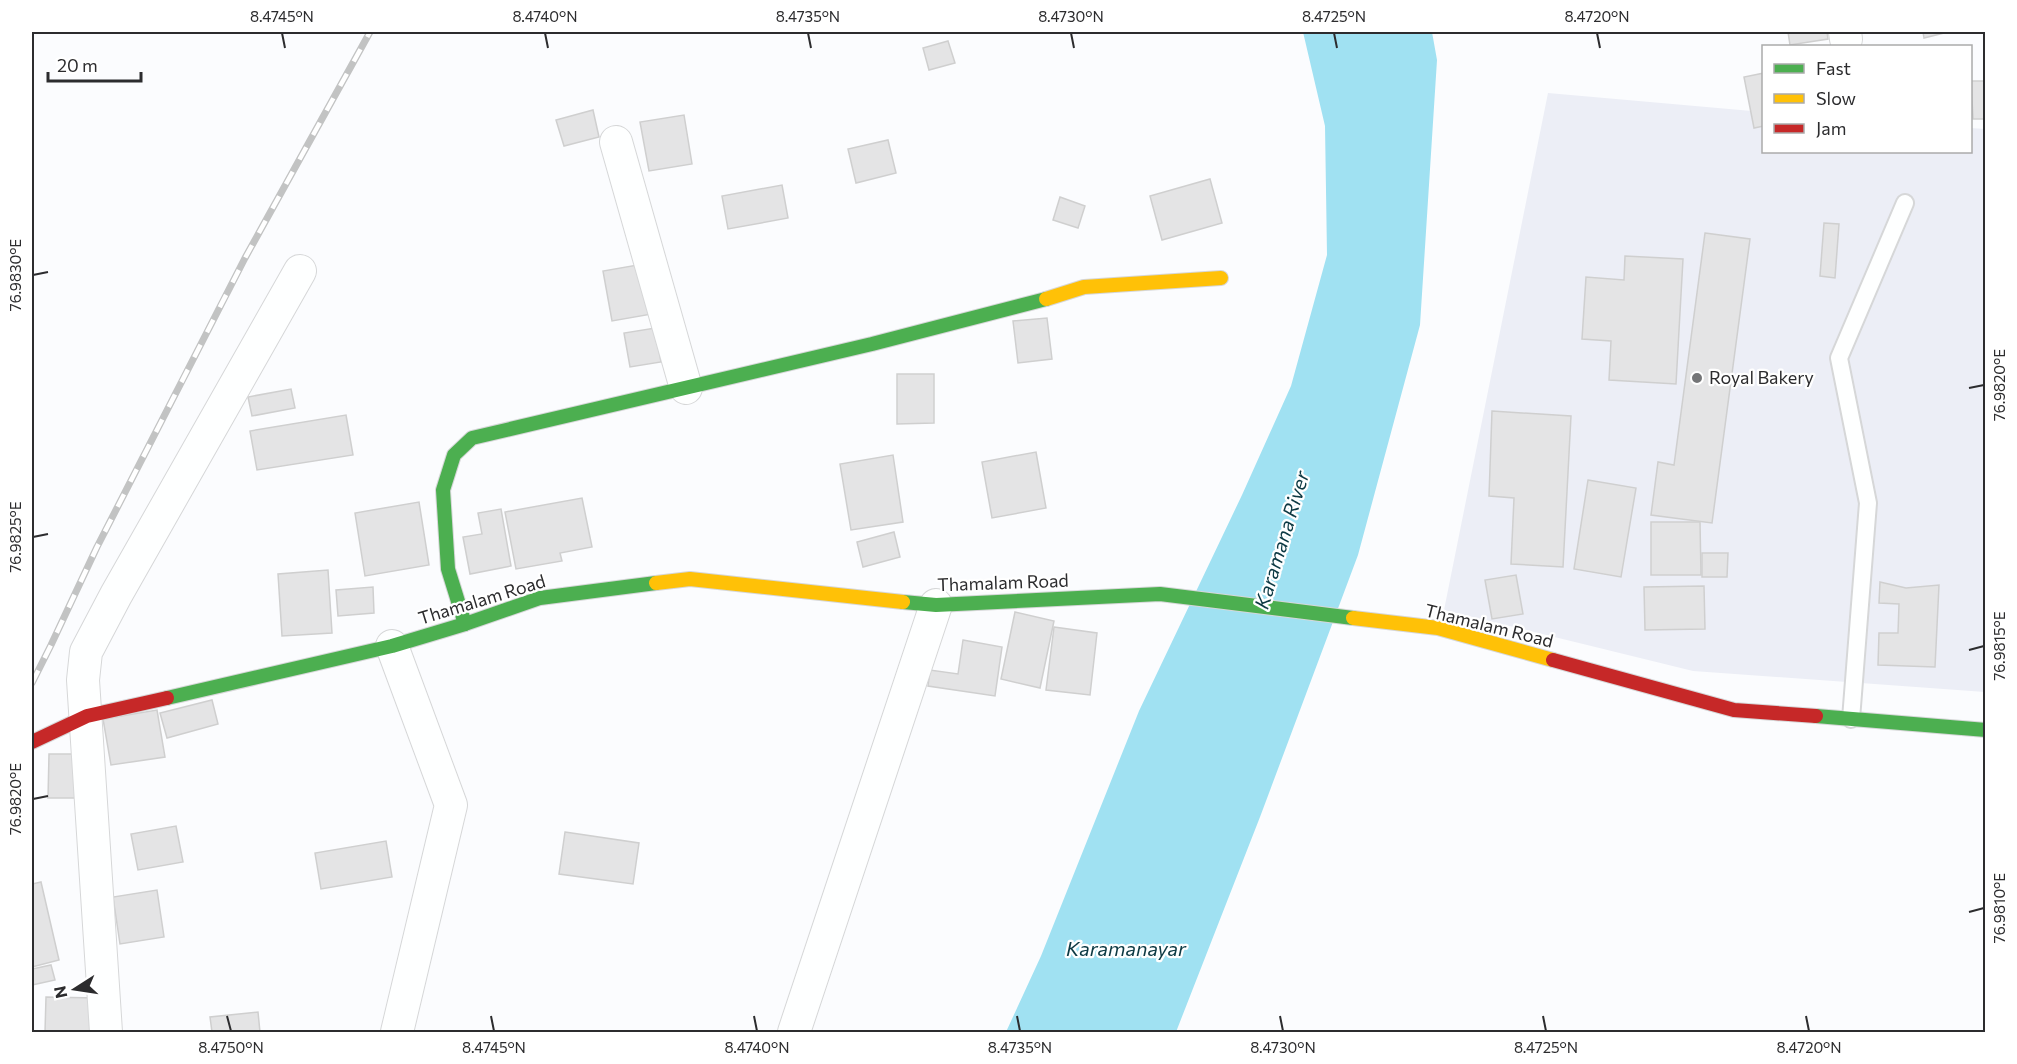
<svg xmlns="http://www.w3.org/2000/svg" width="2017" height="1064" font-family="Commissioner,sans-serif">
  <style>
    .built { fill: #eceef6 }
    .water { fill: #a0e1f2 }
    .building { fill: #e4e4e5; stroke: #cfcfcf; stroke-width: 1.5 }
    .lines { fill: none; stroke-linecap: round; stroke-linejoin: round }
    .lane-casing { stroke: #d6d7d8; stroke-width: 20 }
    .street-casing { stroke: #d6d7d8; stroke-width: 34 }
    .fast-casing { stroke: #d6d7d8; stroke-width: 16 }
    .slow-casing { stroke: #d6d7d8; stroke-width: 16 }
    .jam-casing { stroke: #d6d7d8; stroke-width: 16 }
    .lane { stroke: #feffff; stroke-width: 16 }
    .street { stroke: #feffff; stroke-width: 32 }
    .fast { stroke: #4caf50; stroke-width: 14 }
    .slow { stroke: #ffc107; stroke-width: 14 }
    .jam { stroke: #c62828; stroke-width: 14 }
    .rail-casing { stroke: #c2c3c3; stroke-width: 7 }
    .rail { stroke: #fff; stroke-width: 4.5; stroke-dasharray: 14; stroke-linecap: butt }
    .ticks { fill: none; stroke: #2c2c2e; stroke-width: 2 }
    .poi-dot { fill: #747577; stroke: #fff; stroke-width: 2 }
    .labels { text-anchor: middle; stroke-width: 4.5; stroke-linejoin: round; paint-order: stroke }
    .poi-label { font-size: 18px; fill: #2c2c2e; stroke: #fff; text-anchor: start }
    .street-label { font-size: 18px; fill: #2c2c2e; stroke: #fff }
    .water-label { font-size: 20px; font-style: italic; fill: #0c3943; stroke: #fff }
    .neatline { fill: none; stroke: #2c2c2e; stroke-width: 2 }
    .ticks-label { font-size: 15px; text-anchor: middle; fill: #2c2c2e }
  </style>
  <rect width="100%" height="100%" fill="#fbfcfe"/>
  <polygon class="built" points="1548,93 1763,112 1764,152 1970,152 1971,128 1985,129 1985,692 1693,671 1444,610"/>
  <polygon class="water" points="1303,32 1432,32 1437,60 1420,325 1358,555 1260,817 1176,1032 1006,1032 1041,956 1139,711 1242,495 1291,386 1327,255 1325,126"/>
  <g class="building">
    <polygon points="1788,32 1827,32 1828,39 1790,45"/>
    <polygon points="1923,32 1948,32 1924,38"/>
    <polygon points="948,41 955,63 929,70 923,48"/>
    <polygon points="1764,73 1764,126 1754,128 1744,77"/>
    <polygon points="1971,81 1986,81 1986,119 1973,119"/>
    <polygon points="593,110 599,137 564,146 556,120"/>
    <polygon points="684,115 692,164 649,171 640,122"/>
    <polygon points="888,140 896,173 856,183 848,149"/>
    <polygon points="1210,179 1222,223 1162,240 1150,196"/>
    <polygon points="782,185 788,218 728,229 722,196"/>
    <polygon points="1060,197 1085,206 1078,228 1053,220"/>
    <polygon points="1824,223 1839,224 1835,278 1820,276"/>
    <polygon points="1705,233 1750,239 1712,523 1651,515 1658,462 1674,465"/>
    <polygon points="1625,256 1683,259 1676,384 1609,380 1611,341 1582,339 1586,277 1624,280"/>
    <polygon points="643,264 652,314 612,321 603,271"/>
    <polygon points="1047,318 1052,359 1018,363 1013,321"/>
    <polygon points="655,328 661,362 630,367 624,333"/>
    <polygon points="897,374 934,374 934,423 897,424"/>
    <polygon points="291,389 295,408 252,416 248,397"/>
    <polygon points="1492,411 1571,416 1563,567 1511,564 1514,498 1489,496"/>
    <polygon points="346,415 353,455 257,470 250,431"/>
    <polygon points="1036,452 1046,508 992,518 982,462"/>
    <polygon points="893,455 903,522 851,530 840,464"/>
    <polygon points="1588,480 1636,488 1621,577 1574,569"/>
    <polygon points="582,498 592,547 560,553 562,561 516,569 505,512"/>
    <polygon points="419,502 429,565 365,576 355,513"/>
    <polygon points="501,509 511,566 470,574 463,537 482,534 478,513"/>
    <polygon points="1651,522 1700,522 1701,575 1651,575"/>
    <polygon points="894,532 900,557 863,567 857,542"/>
    <polygon points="1702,553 1728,553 1727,577 1702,577"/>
    <polygon points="328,570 332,633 282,636 278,574"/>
    <polygon points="1516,575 1523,614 1492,619 1485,580"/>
    <polygon points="1880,582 1906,588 1939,585 1935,667 1878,665 1879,633 1898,633 1899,604 1879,603"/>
    <polygon points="1704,586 1705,629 1645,630 1644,587"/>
    <polygon points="373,587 374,613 338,616 336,590"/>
    <polygon points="1015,612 1054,621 1040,688 1001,679"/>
    <polygon points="1054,627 1097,633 1090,695 1046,690"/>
    <polygon points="963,640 1002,647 995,696 928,686 930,670 958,674"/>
    <polygon points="212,700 218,724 167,738 160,713"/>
    <polygon points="157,710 165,757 111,765 103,719"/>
    <polygon points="49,754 77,754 77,798 48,798"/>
    <polygon points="176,826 183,862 138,870 131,834"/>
    <polygon points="565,832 639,843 633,884 559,874"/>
    <polygon points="386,841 392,877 321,889 315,853"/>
    <polygon points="41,882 59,960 32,967 32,884"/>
    <polygon points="157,890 164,937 120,944 113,897"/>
    <polygon points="51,965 55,980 32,985 32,969"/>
    <polygon points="46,997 96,998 96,1032 45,1032"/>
    <polygon points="258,1012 260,1032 212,1032 210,1017"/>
  </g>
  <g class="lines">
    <g class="lane-casing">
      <polyline id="lane" points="1851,719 1868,503 1839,358 1905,203"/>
    </g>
    <g class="street-casing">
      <g id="street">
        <polyline points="1845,32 1846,39"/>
        <polyline points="616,142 686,388"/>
        <polyline points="392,646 451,805 397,1032"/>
        <polyline points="106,1032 83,680 86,652 116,595 300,271"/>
        <polyline points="794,1032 936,605"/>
      </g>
    </g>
    <g class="fast-casing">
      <g id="fast">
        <polyline points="903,602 936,605 1160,594 1353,618"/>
        <polyline points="465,624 448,569 443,490 454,455 472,438 872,344 1046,299"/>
        <polyline points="167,698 392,646 465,624 540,598 656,583"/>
        <polyline points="1816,716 1986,730"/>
      </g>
    </g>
    <g class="slow-casing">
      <g id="slow">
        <polyline points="1046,299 1084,287 1221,278"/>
        <polyline points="656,583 690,579 903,602"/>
        <polyline points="1353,618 1438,628 1553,660"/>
      </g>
    </g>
    <g class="jam-casing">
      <g id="jam">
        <polyline points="1553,660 1734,710 1816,716"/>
        <polyline points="32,742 87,716 167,698"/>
      </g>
    </g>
    <use href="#lane" class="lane"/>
    <use href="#street" class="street"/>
    <use href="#fast" class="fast"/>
    <use href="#slow" class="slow"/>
    <use href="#jam" class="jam"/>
    <g class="rail-casing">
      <polyline id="rail" points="32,683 51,645 97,547 245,258 370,32"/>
    </g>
    <use href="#rail" class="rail"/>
  </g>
  <path class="ticks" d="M282,33L285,48M545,33L548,48M808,33L811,48M1071,33L1074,48M1334,33L1337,48M1597,33L1600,48M33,275L48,272M1969,388L1984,385M33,537L48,534M1969,650L1984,646M33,799L48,796M1969,912L1984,908M227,1016L231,1031M491,1016L494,1031M754,1016L757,1031M1017,1016L1020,1031M1280,1016L1283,1031M1543,1016L1546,1031M1806,1016L1809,1031"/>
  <circle class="poi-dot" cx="1697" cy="378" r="6"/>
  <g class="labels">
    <g class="poi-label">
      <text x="1709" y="384">Royal Bakery</text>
    </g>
    <g class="street-label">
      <text transform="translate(1003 583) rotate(-2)" y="6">Thamalam Road</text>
      <text transform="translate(482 600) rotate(-17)" y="6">Thamalam Road</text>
      <text transform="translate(1489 626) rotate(14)" y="6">Thamalam Road</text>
    </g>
    <g class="water-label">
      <text transform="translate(1282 540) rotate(-73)" y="7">Karamana River</text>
      <text x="1126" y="956">Karamanayar</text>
    </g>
  </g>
  <rect width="2017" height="1064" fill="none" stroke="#ffffff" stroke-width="66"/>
  <rect x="1762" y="45" width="210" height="108" fill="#ffffff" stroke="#ababab" stroke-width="1.5"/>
  <rect x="1774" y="64" width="30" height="9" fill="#4caf50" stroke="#ababab" stroke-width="1.5"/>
  <text x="1816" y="75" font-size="18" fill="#2c2c2e">Fast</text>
  <rect x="1774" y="94" width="30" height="9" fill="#ffc107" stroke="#ababab" stroke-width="1.5"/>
  <text x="1816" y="105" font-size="18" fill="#2c2c2e">Slow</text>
  <rect x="1774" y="124" width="30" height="9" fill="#c62828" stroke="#ababab" stroke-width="1.5"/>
  <text x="1816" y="135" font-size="18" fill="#2c2c2e">Jam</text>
  <g transform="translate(75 989) rotate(258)" stroke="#ffffff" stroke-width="4.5" paint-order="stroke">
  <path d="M0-4.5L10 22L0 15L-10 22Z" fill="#2c2c2e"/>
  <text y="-9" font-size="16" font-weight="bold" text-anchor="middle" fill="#2c2c2e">N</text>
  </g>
  <path d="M48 72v9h93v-9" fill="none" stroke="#2c2c2e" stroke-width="3"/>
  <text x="57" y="72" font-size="18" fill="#2c2c2e" stroke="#ffffff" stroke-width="4.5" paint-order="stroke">20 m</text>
  <rect x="33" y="33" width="1951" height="998" class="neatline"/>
  <g class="ticks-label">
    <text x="282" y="22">8.4745°N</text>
    <text x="545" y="22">8.4740°N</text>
    <text x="808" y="22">8.4735°N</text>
    <text x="1071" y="22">8.4730°N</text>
    <text x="1334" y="22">8.4725°N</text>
    <text x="1597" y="22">8.4720°N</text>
    <text transform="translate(16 275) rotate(-90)" y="5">76.9830°E</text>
    <text transform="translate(2000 385) rotate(-90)" y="5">76.9820°E</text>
    <text transform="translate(16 537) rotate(-90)" y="5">76.9825°E</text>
    <text transform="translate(2000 646) rotate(-90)" y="5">76.9815°E</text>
    <text transform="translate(16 799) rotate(-90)" y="5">76.9820°E</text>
    <text transform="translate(2000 908) rotate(-90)" y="5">76.9810°E</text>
    <text x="231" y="1053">8.4750°N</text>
    <text x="494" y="1053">8.4745°N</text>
    <text x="757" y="1053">8.4740°N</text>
    <text x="1020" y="1053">8.4735°N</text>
    <text x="1283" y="1053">8.4730°N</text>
    <text x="1546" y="1053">8.4725°N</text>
    <text x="1809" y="1053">8.4720°N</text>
  </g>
</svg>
